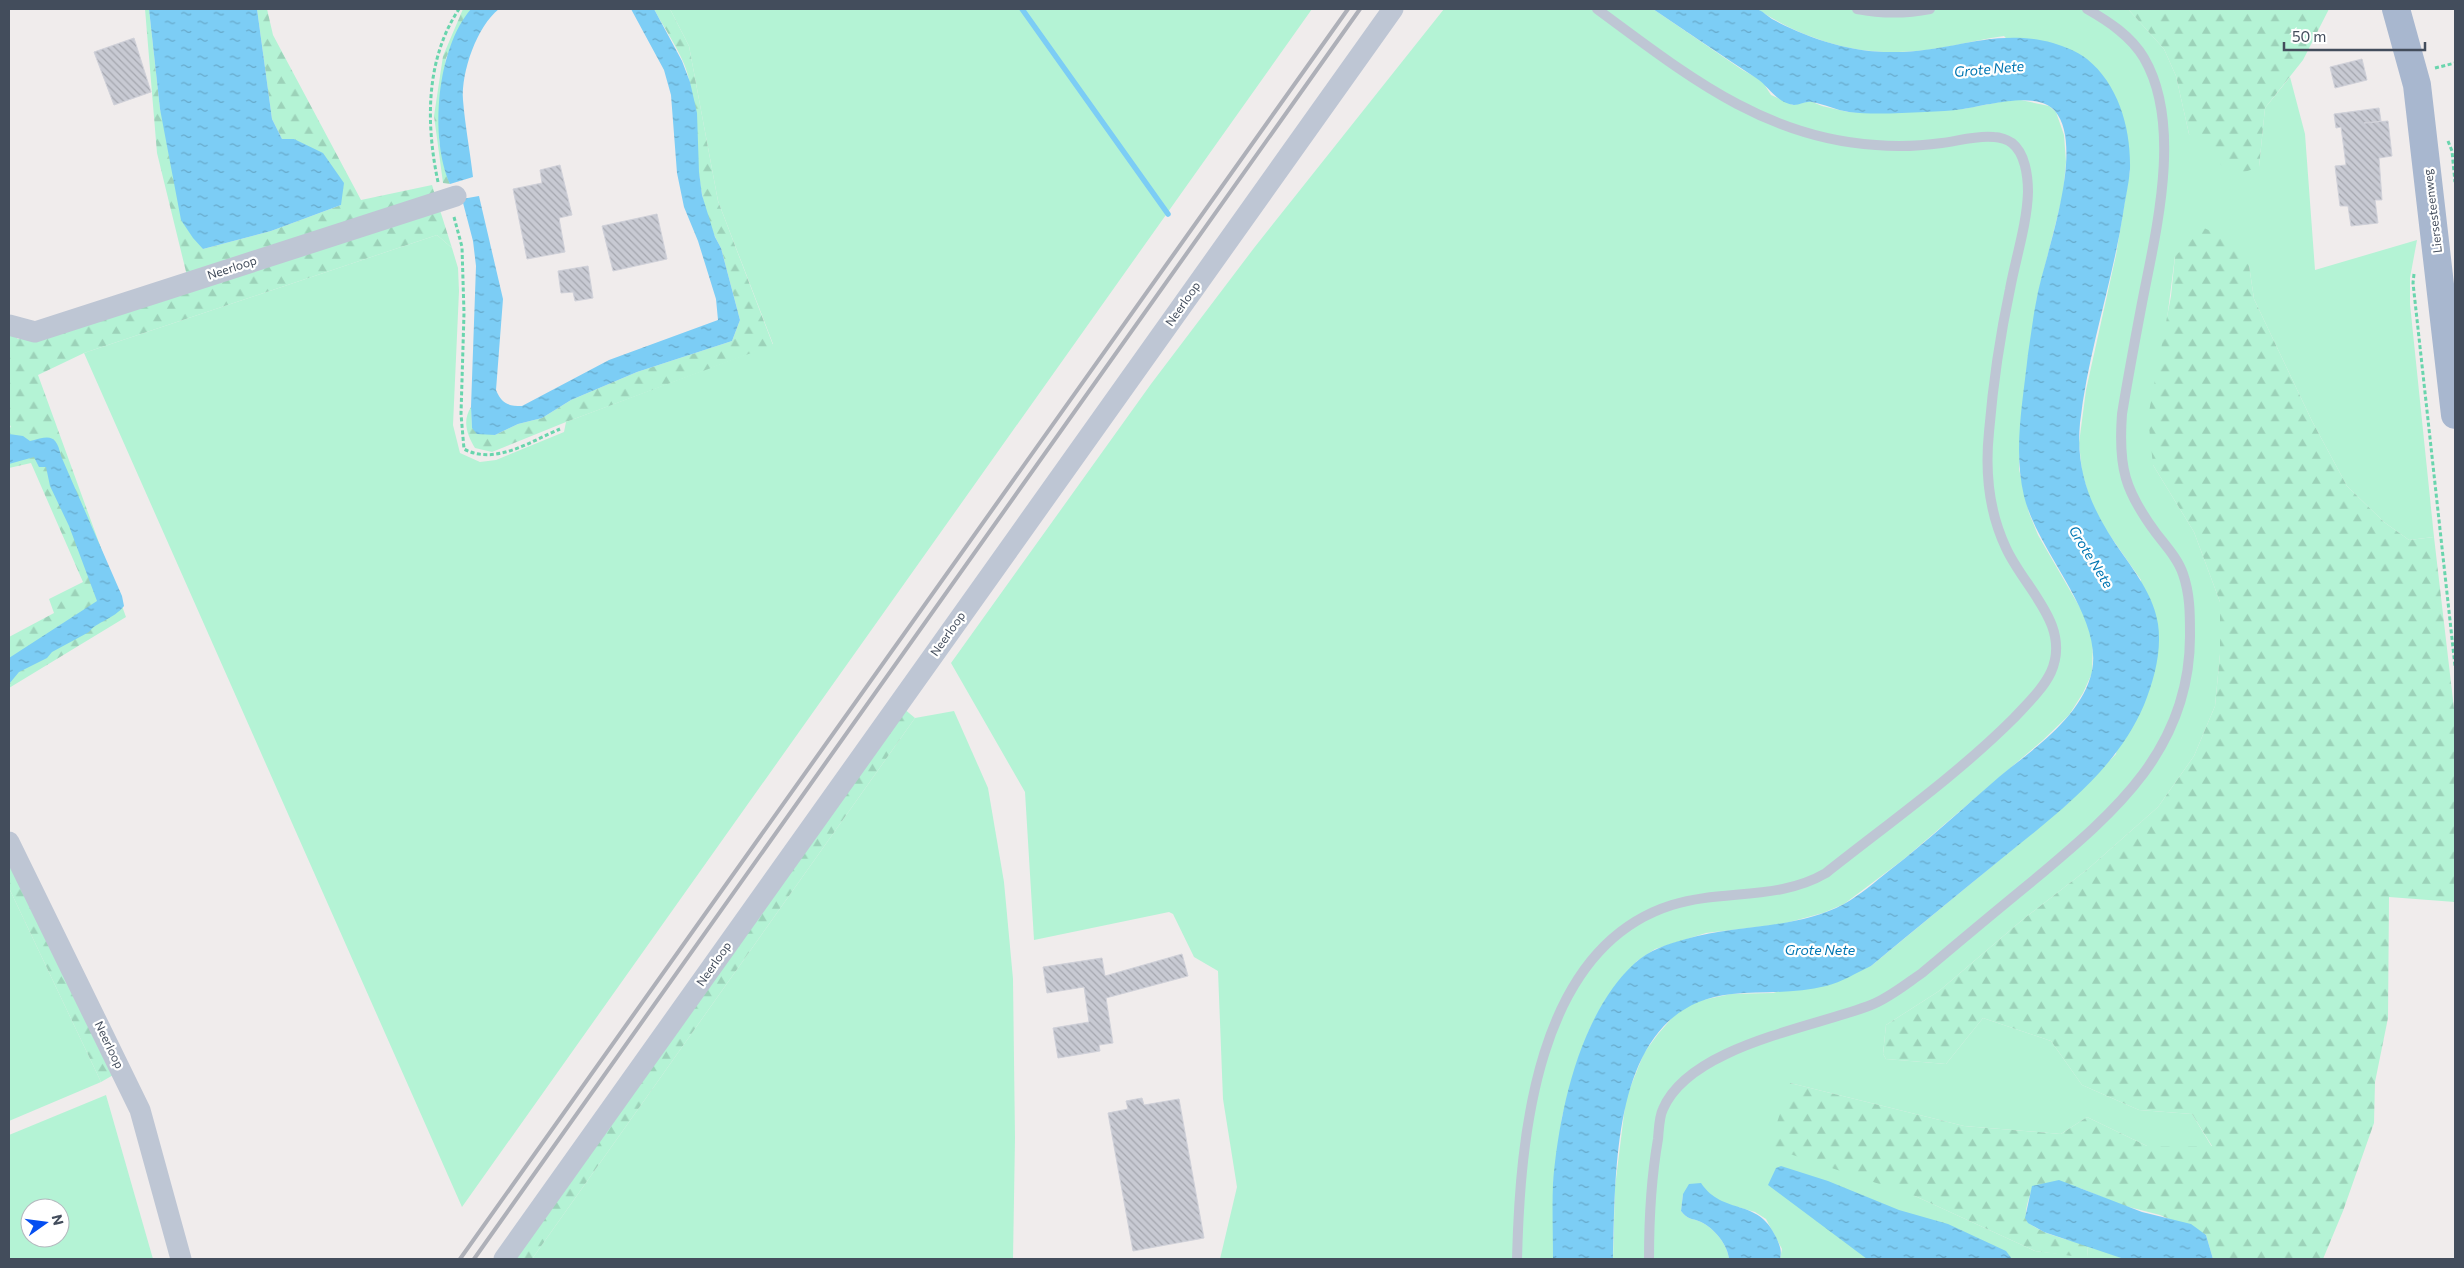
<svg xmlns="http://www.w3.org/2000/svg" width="2464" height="1268" font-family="Commissioner,sans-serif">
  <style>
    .grass { fill: #b4f3d5; fill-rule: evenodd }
    .forest { fill: url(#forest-firs) }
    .water { fill: url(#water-ripples) }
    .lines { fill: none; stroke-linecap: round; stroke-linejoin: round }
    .stream { stroke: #7ccdf5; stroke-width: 5.5 }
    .building { fill: url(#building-back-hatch); stroke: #d0d1d9 }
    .path { stroke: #69d5ad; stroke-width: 3; stroke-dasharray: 4 2.5; stroke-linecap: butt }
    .service { stroke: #bec6d4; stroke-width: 10 }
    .minor { stroke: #bec6d4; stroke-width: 21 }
    .primary { stroke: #a8b7cf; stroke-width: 28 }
    .rail { stroke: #aeb0b8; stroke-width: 4 }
    .labels { text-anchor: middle; stroke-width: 4.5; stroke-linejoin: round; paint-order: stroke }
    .street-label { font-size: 12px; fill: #434d5c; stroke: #fff }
    .water-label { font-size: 14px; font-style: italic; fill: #0076b2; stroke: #fff }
  </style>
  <defs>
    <pattern id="forest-firs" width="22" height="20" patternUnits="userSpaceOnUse" patternTransform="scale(1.25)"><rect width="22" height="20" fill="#b4f3d5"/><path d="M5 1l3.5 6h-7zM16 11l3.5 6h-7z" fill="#9cd2b9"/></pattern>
    <pattern id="water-ripples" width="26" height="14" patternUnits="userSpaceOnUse" patternTransform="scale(1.25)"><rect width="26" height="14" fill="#7ccdf5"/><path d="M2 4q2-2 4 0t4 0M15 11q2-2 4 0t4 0" fill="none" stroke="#67a9ca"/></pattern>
    <pattern id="building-back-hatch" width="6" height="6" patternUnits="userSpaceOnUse" patternTransform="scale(1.25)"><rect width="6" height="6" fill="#c8cad3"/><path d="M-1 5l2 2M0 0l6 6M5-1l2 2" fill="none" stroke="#a4a6ae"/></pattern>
  </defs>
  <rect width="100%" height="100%" fill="#f0ecec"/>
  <g class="grass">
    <polygon points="670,9 1312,9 462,1207 84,353 437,235 452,248 458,268 459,291 453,425 460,453 480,462 496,460 564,432 566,422 773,344 718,201 689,46"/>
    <polygon points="1444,9 1653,9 1741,69 1762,81 1771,95 1793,105 1810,101 1822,106 1848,112 1871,113 1963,109 2016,99 2049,106 2056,112 2064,135 2066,162 2063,194 2037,298 2021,421 2019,469 2029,513 2038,535 2086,618 2093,641 2092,673 2083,693 2069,715 2043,740 1904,859 1844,904 1823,913 1782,924 1706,933 1655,949 1637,961 1605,1000 1590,1028 1578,1059 1562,1117 1553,1185 1553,1259 1220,1259 1237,1187 1223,1099 1218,971 1194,957 1173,914 1169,912 1034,940 1025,792 951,663 1151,384 1254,248"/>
    <path d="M1757,9H2128L2164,49L2176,76L2189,134L2259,167L2265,108L2290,77L2305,134L2315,270L2417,240L2410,278V304L2434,537L2409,540L2384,522L2347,486L2312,421L2254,299L2249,265L2175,256L2166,327L2153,465L2194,532L2220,602V654L2215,706L2194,756L2158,807L2089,868L2021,921L1939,991L1886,1025L1883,1054L1886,1059L1946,1064L1983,1018L2051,1041L2082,1085L2139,1110L2192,1114L2212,1147L2147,1146L2087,1117L2061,1134L1964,1126L1790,1083L1915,1196L2035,1251L2087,1257L2088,1245L2124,1259H1780L1782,1249L1766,1219L1755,1212L1720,1202L1709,1195L1683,1194L1681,1211C1688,1220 1692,1218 1701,1222C1714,1228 1728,1245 1729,1259H1613L1615,1187L1626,1098L1644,1053L1658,1034L1679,1010L1698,1001L1731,994L1773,993L1871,966L2066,805L2116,754L2141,580L2104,527L2091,503L2082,472L2079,443L2086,390L2116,255L2130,170L2004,36C1970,41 1933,52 1898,52C1849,54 1798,36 1757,9Z"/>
    <polygon points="954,711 988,788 1004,882 1013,979 1015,1138 1013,1259 532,1259 915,718"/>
    <polygon points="9,888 101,1082 9,1121"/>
    <path d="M106,1095L153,1259H9V1135ZM30,1208H60V1238H30Z"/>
  </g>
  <g class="forest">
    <polygon points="145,9 149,9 160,109 203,249 271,231 341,205 294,139 282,139 272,119 257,9 267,9 273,35 361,200 432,185 452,248 437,235 84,353 38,375 126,617 9,688 9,637 54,613 49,599 83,582 31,463 9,468 9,428 11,427 9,423 9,332 18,339 77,327 190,288 157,153"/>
    <polygon points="463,9 471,9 446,58 439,112 439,141 450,184 443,183 434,116 443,56"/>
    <path d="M654,9H670L689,46L718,201L773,345L566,422L492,452L475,448C467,435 462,421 471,407L472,428L495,435L518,424L542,418L571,400L637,372L732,341L740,320L721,248C692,198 700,139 690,84C686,58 666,32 654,9Z"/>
    <polygon points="2128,9 2329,9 2303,60 2265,108 2259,167 2233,176 2189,134 2176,76 2164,49"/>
    <path d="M2204,228L2222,236L2249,265L2254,299L2312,421L2347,486L2384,522L2409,540L2434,537L2455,717V902L2389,897L2388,1018L2375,1082L2374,1123L2343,1211L2323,1259H2213L2206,1235L2160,1215L2121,1205L2080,1188L2033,1186C2030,1195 2025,1208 2026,1217C2027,1231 2075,1242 2088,1245L2087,1258L2035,1251L1915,1196L1769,1147L1790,1083L1964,1126L2061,1134L2087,1117L2147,1146H2212L2192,1114L2139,1110L2082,1085L2051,1041L1983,1018L1946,1064L1886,1059L1883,1054L1886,1025L1939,991L2021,921L2089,868L2158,807L2194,756L2215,706L2220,654V602L2194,532L2153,465L2148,417L2171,296L2175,256Z"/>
    <polygon points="903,708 915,718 532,1259 510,1259"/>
    <polygon points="9,859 115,1074 101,1082 9,888"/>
  </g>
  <g class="water">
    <polygon points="149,9 257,9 272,119 282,139 294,139 323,153 344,183 341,205 271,231 203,249 193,238 181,220 160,109"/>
    <path d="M471,9H499C477,26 461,72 463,100C465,125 470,151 473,177L450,184C429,137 437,48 471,9Z"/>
    <path d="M631,9H654L682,61L690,82L697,113L699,172L702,195L715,237L721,248L740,320L732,341L637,372L571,400L542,418L518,424L495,435L477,434L472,428L471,407L476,266L473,241L462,199L479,196L503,299L496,390C502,404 508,406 522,406L609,360L718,320L716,299L698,241L684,207L677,173L671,95L664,70Z"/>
    <path d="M1653,9C1678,9 1704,9 1729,9C1738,9 1751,7 1759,10C1764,12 1767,16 1772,19C1809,39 1853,53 1895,52C1952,52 1995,27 2053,43C2065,47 2077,51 2087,59C2119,85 2131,129 2130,169C2129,184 2125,199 2123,214C2112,284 2088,352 2080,423C2075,476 2094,514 2124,556C2138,576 2154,598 2158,624C2162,651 2154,680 2144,705C2116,771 2054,816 2000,860C1957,895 1914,930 1871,966C1856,973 1842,982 1826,986C1795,994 1763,991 1732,994C1610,1006 1616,1168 1613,1259H1553C1553,1234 1552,1208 1553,1183C1559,1111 1580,1013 1635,963C1649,950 1668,944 1686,939C1738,924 1795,930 1844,904C1860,895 1875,882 1890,870C1928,841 1963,808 1999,777C2033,749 2082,717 2092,671C2103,615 2038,553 2024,496C2013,450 2023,401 2028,354C2031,335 2033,316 2037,297C2045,255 2086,148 2055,111C2037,90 1986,106 1963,109C1951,111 1938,111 1925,112C1900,113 1873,115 1849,112C1836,110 1824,104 1812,102C1806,101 1800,105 1794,105C1776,103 1769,86 1756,78C1721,55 1687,32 1653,9Z"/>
    <path d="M9,434L23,436L30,441C49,436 56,433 61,456L122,596L124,606C114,619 96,622 89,632L52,652L47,658L19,672L9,684V658L97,601L69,526L50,486L46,467H39L34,457L9,464Z"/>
    <polygon points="1781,1166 1828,1181 1899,1210 1948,1224 2006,1251 2012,1259 1867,1259 1768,1185 1776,1168"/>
    <polygon points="2059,1180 2142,1212 2191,1224 2206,1235 2213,1259 2124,1259 2044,1232 2028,1223 2025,1218 2032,1186"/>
    <path d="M1701,1183C1723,1216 1758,1197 1776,1237C1780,1246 1782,1250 1780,1259H1729C1728,1245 1714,1228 1701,1222C1692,1218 1688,1220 1681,1211L1683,1194L1689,1184Z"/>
  </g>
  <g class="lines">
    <polyline class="stream" points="1022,9 1168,214"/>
  </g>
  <g class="building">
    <polygon points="134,38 151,92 114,105 94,52"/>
    <polygon points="2362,59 2367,80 2335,88 2330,67"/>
    <polygon points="2379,108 2381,121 2364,123 2388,121 2392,156 2379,158 2382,200 2375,200 2378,223 2351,226 2348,206 2340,206 2335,166 2346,165 2341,127 2336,128 2334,114"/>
    <polygon points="560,165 572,215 559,218 565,252 527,259 513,189 542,183 540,170"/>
    <polygon points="657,214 667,259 613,271 602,226"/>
    <polygon points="588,266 593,298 575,301 573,292 561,293 558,271"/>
    <polygon points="1182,954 1188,976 1106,998 1113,1043 1099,1045 1100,1051 1058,1058 1053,1028 1089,1022 1084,987 1047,993 1043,967 1102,958 1105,976"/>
    <polygon points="1142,1098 1144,1105 1179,1099 1204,1238 1133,1251 1108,1113 1128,1109 1126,1101"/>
  </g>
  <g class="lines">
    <g class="path">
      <polyline points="2435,68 2455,63"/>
      <polyline points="2448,141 2452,151 2455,182"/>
      <path d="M438,182C426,125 425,60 459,9"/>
      <path d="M454,217L462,247L464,313L461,414L464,449C495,466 531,441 560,429"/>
      <polyline points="2414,274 2413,283 2455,666"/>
    </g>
    <g class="service">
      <path d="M1857,9C1883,14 1905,14 1930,9"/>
      <path d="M1517,1259C1520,1140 1535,948 1672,905C1723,889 1778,901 1826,873C1889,823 1957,775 2014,718C2027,704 2043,689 2051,672C2072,625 2024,588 2006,548C1989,512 1985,471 1989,432C1993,384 2000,336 2010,289C2016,257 2027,224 2028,192C2028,176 2025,153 2012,143C2008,140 2000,137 1994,137C1977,135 1958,141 1942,143C1920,146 1898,147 1876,145C1763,138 1684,73 1597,9"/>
      <path d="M1649,1259C1649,1218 1651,1179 1658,1139C1659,1129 1659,1117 1663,1109C1690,1046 1812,1028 1871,1005C1889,998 1906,984 1922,973C1960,941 1997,910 2035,879C2116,811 2191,748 2190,634C2190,614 2190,594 2183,574C2178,559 2166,546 2156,533C2125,491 2118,468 2122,414C2128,377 2135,340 2142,303C2156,231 2183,125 2144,58C2131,36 2108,21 2087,9"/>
    </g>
    <g class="minor">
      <polyline points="9,325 35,332 456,196"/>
      <polyline points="9,842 140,1110 181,1259"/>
      <polyline points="504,1259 1393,9"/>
    </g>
    <polyline class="primary" points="2396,9 2417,85 2455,415"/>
    <g class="rail">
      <polyline points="460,1259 1348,9"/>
      <polyline points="474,1259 1360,9"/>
    </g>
  </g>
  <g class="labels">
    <g class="street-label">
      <text transform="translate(2433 211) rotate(-97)" y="4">Liersesteenweg</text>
      <text transform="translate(232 268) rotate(-18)" y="4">Neerloop</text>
      <text transform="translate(1183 304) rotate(-55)" y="4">Neerloop</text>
      <text transform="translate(948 634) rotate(-55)" y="4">Neerloop</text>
      <text transform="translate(714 964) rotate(-55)" y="4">Neerloop</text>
      <text transform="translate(109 1045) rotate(64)" y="4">Neerloop</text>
    </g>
    <g class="water-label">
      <text transform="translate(1989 69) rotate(-5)" y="5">Grote Nete</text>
      <text transform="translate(2091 557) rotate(58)" y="5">Grote Nete</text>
      <text x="1820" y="955">Grote Nete</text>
    </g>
  </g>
  <rect width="2464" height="1268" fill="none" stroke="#434d5c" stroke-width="20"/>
  <g transform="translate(45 1223) rotate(76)"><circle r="24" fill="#ffffff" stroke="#b4b8be"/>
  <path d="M0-4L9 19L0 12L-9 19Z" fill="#054ef1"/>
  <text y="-8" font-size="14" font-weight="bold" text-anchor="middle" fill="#434d5c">N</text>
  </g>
  <path d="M2284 42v8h141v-8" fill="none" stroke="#434d5c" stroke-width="2.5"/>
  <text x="2292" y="42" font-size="15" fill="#434d5c" stroke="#ffffff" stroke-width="4" paint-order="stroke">50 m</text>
</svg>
